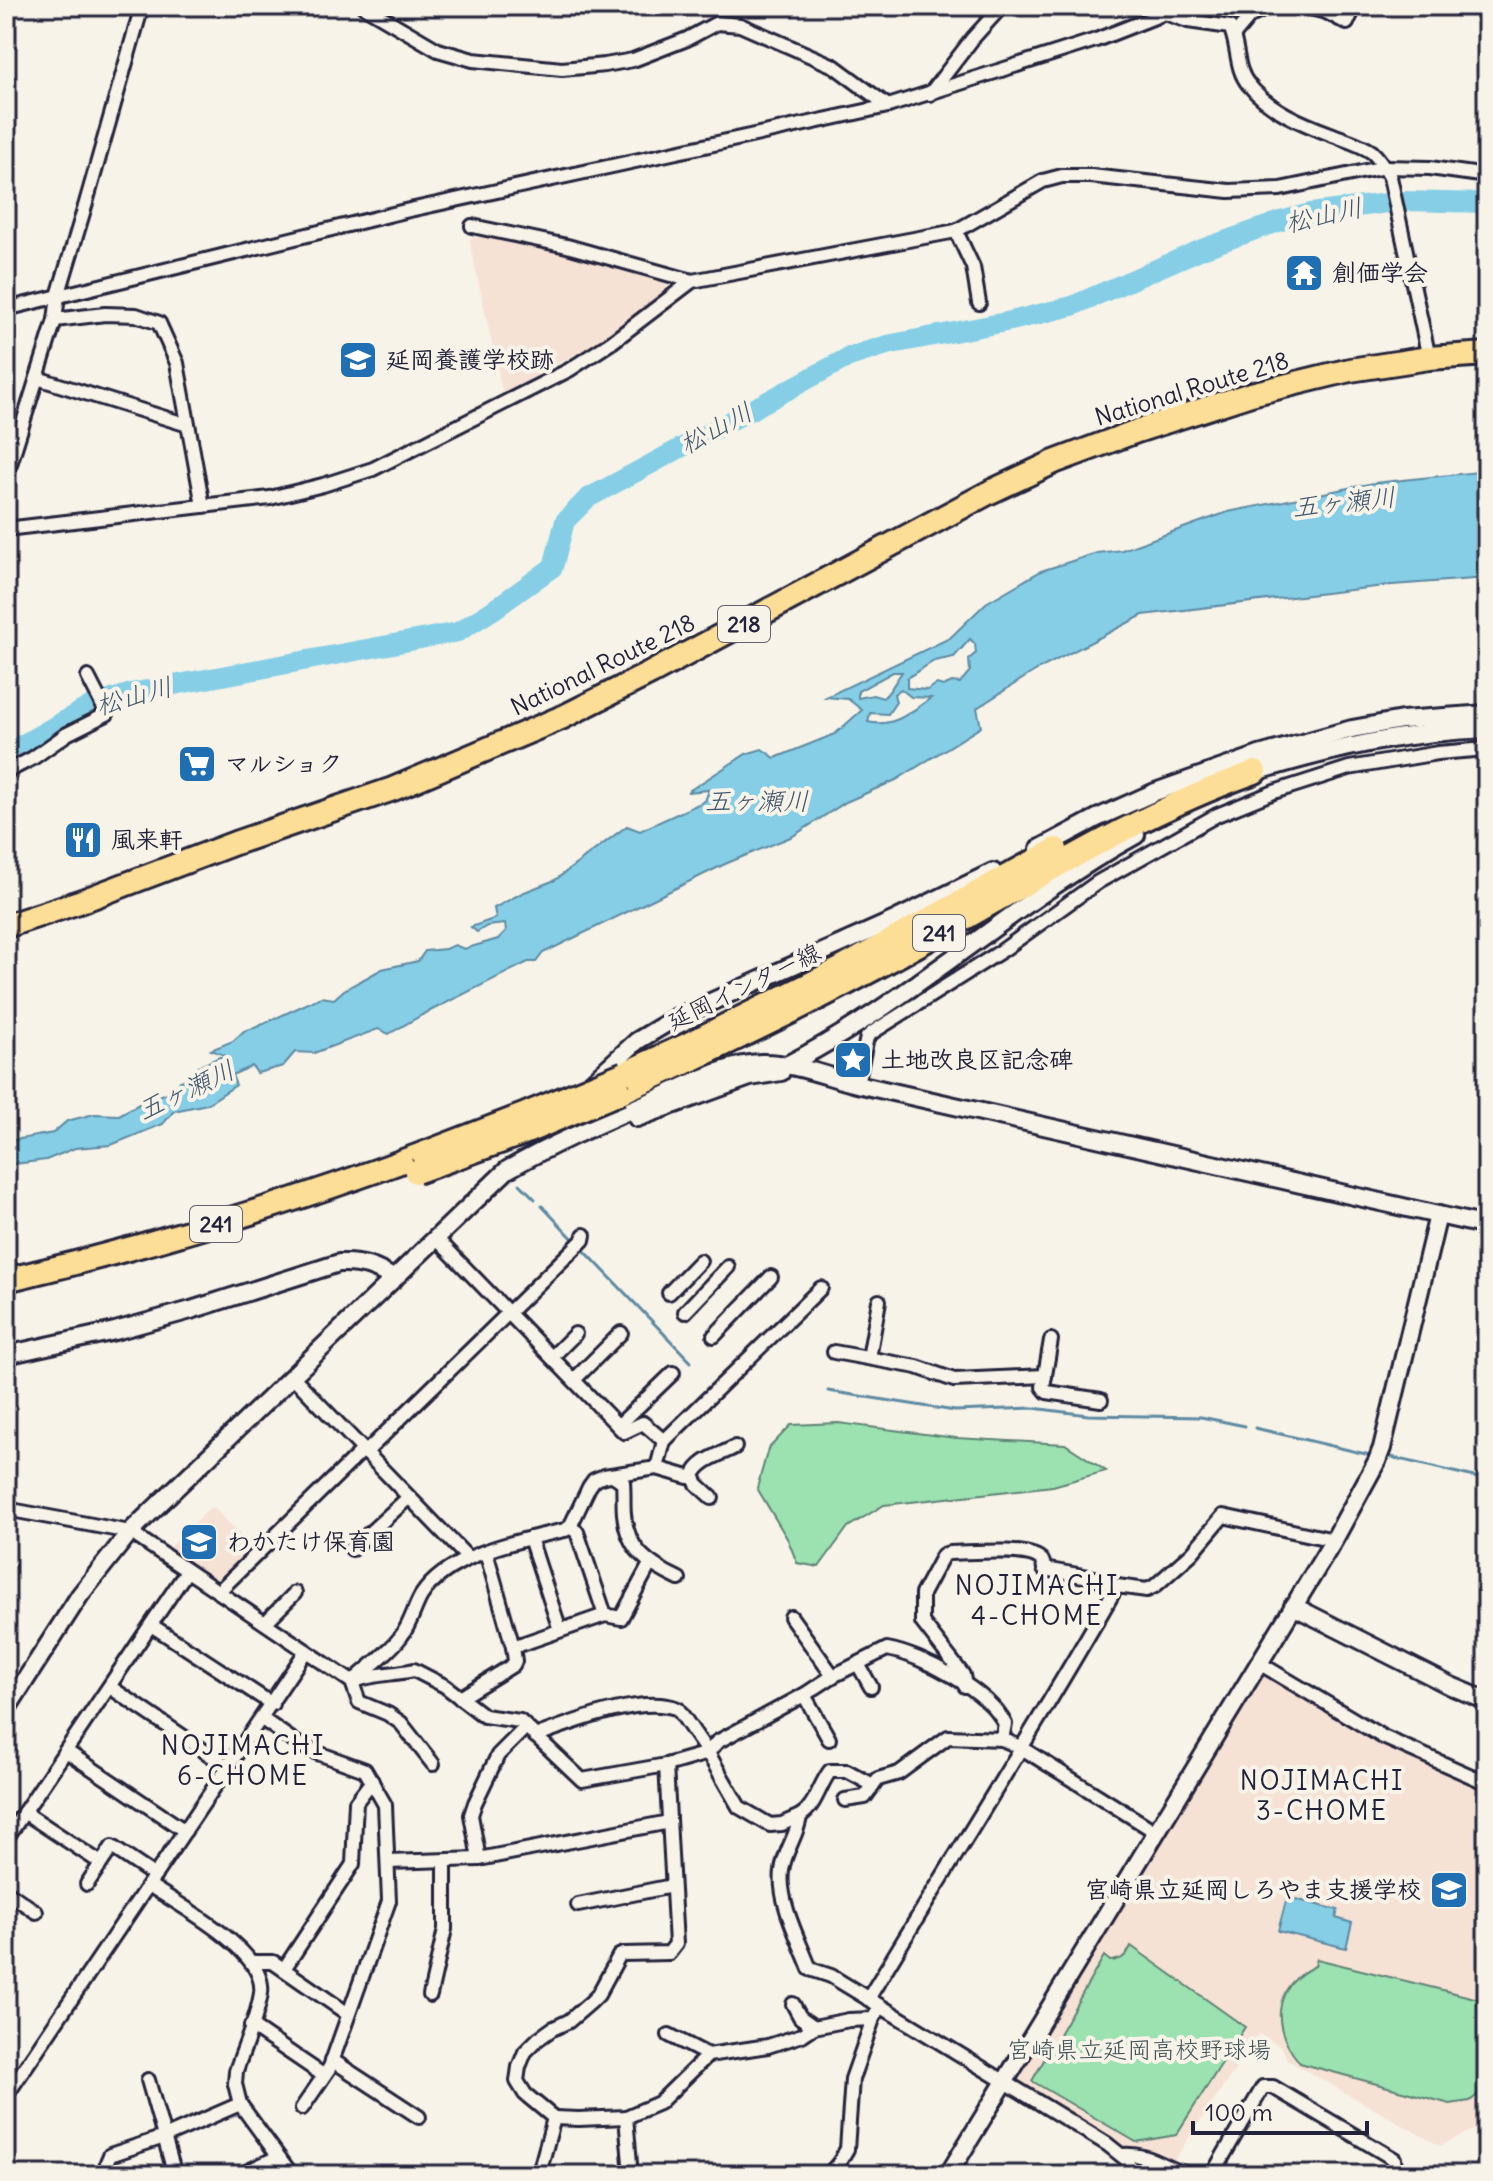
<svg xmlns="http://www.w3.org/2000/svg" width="1493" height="2181" font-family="Delius,'Klee One',sans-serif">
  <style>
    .built { fill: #f6e1d5 }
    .green { fill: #9be2b0; stroke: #5e8276; stroke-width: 2 }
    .water { fill: #85cee6; stroke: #5d89a2; stroke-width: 2; fill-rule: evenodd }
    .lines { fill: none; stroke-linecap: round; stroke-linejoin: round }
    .stream { stroke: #5d89a2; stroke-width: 3 }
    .river { stroke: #85cee6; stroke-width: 20 }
    .street-casing { stroke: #22223b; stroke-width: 18 }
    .secondary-casing { stroke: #22223b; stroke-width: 22 }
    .highway-casing { stroke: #22223b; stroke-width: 28 }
    .street { stroke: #f7f3e8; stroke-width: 12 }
    .secondary { stroke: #f7f3e8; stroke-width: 16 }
    .highway { stroke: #fdde96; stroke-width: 22 }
    .highway-bridge-casing { stroke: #22223b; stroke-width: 28; stroke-linecap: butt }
    .highway-bridge { stroke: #fdde96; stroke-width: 22 }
    .labels { text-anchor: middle; stroke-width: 8; stroke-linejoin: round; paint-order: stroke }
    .shield { fill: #f7f3e8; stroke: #62616f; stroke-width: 2 }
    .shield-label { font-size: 22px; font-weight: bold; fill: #22223b }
    .poi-label { font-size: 24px; font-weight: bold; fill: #22223b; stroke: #f7f3e8; text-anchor: start }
    .street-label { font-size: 24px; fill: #22223b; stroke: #f7f3e8 }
    .park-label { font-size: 24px; fill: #405258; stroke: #f7f3e8 }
    .water-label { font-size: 26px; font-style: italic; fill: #40566e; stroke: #f7f3e8 }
    .neighbourhood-label { font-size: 26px; letter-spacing: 2px; fill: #22223b; stroke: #f7f3e8 }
  </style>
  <rect width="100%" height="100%" fill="#f7f3e8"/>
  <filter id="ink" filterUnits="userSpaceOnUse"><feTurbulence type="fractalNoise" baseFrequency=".0125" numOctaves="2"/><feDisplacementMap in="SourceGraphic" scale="16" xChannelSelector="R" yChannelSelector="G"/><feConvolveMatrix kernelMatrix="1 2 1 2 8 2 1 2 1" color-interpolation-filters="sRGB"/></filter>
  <g filter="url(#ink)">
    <g class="built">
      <polygon points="489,235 572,253 667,282 668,294 603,339 503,394 469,239"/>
      <polygon points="211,1507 213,1507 253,1548 253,1551 219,1584 215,1584 167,1550"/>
      <polygon points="1260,1674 1382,1744 1487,1791 1487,2119 1483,2125 1440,2146 1287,2060 1282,2047 1259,2034 1172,2163 1132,2146 1122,2147 1014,2082"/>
    </g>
    <g class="green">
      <polygon points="838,1423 956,1438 1065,1444 1106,1471 1053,1486 884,1505 848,1527 819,1567 797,1563 788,1540 757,1488 768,1449 791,1425"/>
      <path d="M1131,1946L1245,2027L1176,2135L1136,2142L1032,2081L1104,1956L1110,1961C1122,1960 1126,1957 1131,1946Z"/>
      <path d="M1317,1959L1487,2001V2087L1470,2101L1450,2104L1300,2063C1271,2029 1271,1987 1315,1966Z"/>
    </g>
    <g class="water">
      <path d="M1487,471V578L1392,585L1143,615L1035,671L977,708L981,727L896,780L846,802L793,836L725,864L543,953L536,962H528L422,1015L389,1034L378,1029L314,1053L295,1052L283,1066L257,1073L252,1066L232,1075L236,1085L207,1104L174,1111L163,1124L111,1145L75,1148L46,1160L6,1165V1145L9,1141L53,1133L67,1121L94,1114L119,1115L150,1098L175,1091L180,1081L198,1076V1067L224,1055L211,1050L233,1041L244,1031L257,1027L321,997L334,999L344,990L382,969L418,961L425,951L445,949L455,945L464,949L498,939L506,931L505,924L487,926L477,932L471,927L496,918L494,908L522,893L555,880L627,826L640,831L705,801L709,790L687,792L746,754L762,749L775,758L835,734L862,710L848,699L826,697L950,638L986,603L1041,571L1097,553L1122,550L1228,512L1374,483ZM970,639L975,644L976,653L969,659L970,671L960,683L952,682L943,686L937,684L927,690L907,688V678L934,661L954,657ZM893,672H902C895,681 892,690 883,698L873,695L858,698V691ZM901,689L911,697L931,698C911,712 894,728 868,722L870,713L888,714L896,702L894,694Z"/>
      <polygon points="1287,1897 1338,1910 1336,1918 1352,1923 1346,1948 1278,1931"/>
    </g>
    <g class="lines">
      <g class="stream">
        <polyline points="520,1184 535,1199"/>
        <polyline points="542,1206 575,1241"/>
        <polyline points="581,1247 691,1362"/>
        <polyline points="828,1391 955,1411 1033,1408 1088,1415 1201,1417 1245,1426"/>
        <polyline points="1255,1428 1370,1455"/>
        <polyline points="1391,1457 1487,1480"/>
      </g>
      <polyline class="river" points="6,752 13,750 90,706 131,693 458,632 493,610 553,567 565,521 588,498 849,357 887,345 1011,321 1072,306 1202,249 1281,221 1311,213 1402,201 1487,203"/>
      <g class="street-casing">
        <g id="street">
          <polyline points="363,6 438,50 473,60 562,69 605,65 633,60 687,39 717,23 740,25 834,66 888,106"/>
          <polyline points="1151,6 1165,13 1182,6"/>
          <polyline points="1303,6 1326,12 1347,23 1355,6"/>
          <polyline points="1234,35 1250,16 1271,6"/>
          <polyline points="930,94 973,38 1002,6"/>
          <polyline points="472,226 567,246 692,281"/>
          <polyline points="956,231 973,267 979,303"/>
          <path d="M6,309L405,211L888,106L1096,40L1165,13L1188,21L1230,27C1239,46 1235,69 1249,85C1269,110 1303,124 1333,135C1346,140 1360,144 1372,152C1380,159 1385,168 1390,177L1429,358"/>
          <polyline points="55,320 105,314 136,315 159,323 177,363 203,506"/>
          <polyline points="37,378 188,425"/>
          <polyline points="6,477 55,320 58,296 86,203 142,6"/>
          <polyline points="6,529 270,498 323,485 373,469 569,370 612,342 692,281 956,231 1043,181 1062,176 1091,176 1229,191 1280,189 1385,167 1430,168 1487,176"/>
          <polyline points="6,772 33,758 67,734 107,714 88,677"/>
          <polyline points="857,1084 867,1037 873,1032 1003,950 1098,882 1217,815 1274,792 1349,768 1438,753 1487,749"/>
          <polyline points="436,1238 624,1432 643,1423 664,1441 821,1288"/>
          <polyline points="669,1293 700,1261"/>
          <polyline points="685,1312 728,1267"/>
          <polyline points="714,1336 771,1277"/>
          <polyline points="1051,1340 1043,1387 1047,1392 1101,1400"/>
          <polyline points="834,1352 917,1367 954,1380 1045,1376"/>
          <polyline points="552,1357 575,1334"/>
          <polyline points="869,1358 879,1301"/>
          <polyline points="293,1377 468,1558"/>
          <polyline points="574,1380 621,1333"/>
          <polyline points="618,1426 673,1373"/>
          <polyline points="365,1453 583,1240 584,1235"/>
          <polyline points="657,1468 664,1441"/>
          <path d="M613,1475L623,1482C624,1493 623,1504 624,1514C627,1550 649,1565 679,1579"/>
          <path d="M712,1498L697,1484L693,1476C699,1460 720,1455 735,1447"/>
          <polyline points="6,1509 130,1532 352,1682 359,1702 388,1714 401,1723 433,1764"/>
          <polyline points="570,1527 577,1532 605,1615"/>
          <polyline points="530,1538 560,1630"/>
          <polyline points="352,1549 408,1498"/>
          <polyline points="218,1592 363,1450"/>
          <polyline points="791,1617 833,1676"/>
          <polyline points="265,1623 295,1593"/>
          <polyline points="151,1625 272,1704"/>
          <polyline points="513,1647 605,1615 621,1618 650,1564"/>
          <polyline points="1259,1663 1383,1737 1487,1783"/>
          <polyline points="858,1664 871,1687"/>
          <path d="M357,1678C372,1664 391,1651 402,1635C411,1623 414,1608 421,1596C447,1554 521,1540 565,1530L570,1527L589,1487L594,1480L604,1476L657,1468L688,1477L693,1476"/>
          <path d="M352,1682C372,1673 392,1675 414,1670L445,1686L484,1716L520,1721L582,1780L666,1765L708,1753L717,1742L804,1695L833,1676L887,1649C922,1655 989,1691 1005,1724L1002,1739"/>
          <path d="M965,1686L963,1675L922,1622V1594L943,1555L949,1553C969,1553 1024,1547 1039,1558C1044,1561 1043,1564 1044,1569L1095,1578L1117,1586"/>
          <polyline points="110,1687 228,1767"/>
          <polyline points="804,1695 829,1739"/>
          <polyline points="460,1698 513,1665 515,1661 513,1647 486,1552"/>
          <polyline points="262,1719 298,1744 315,1752 365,1770 385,1805 389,1901 330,2067 302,2108"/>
          <path d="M535,1736C571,1723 642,1694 678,1709L708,1753L739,1807L770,1825L782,1824L800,1816C798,1835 784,1851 782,1871C778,1901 799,1940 810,1969L831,1976L1107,2144L1127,2160L1132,2175"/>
          <polyline points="66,1751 185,1831"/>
          <polyline points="845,1800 865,1797 878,1779 899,1773 948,1737 1002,1739 1020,1747 1156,1832"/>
          <polyline points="24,1812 101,1863"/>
          <path d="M800,1816C816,1806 819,1785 830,1771H847L873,1785"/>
          <polyline points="6,1839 187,1571"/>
          <polyline points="479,1859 471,1815 475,1803 498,1755 526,1727"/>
          <polyline points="388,1862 479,1859 669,1822"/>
          <polyline points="87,1884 112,1847 155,1876"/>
          <path d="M149,1885C180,1906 267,1951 261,1993C257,2020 244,2046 236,2071L235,2084L240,2104"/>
          <polyline points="6,1891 36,1912"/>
          <polyline points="578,1905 672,1886"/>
          <polyline points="253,1962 273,1962 348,2014"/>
          <polyline points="284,1969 353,1864 356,1802 372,1781"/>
          <polyline points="6,1985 6,1990"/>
          <polyline points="430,1995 445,1929 445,1861"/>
          <path d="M868,1999C951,1861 1038,1725 1117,1586L1147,1590L1155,1586L1192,1553L1223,1516L1334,1540"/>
          <polyline points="793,2004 800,2017 814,2027"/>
          <polyline points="251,2026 323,2075"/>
          <polyline points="669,2035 708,2055"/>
          <polyline points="332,2060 419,2117"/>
          <polyline points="148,2080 175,2175"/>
          <polyline points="6,2096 306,1651"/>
          <polyline points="626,2117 631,2175"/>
          <polyline points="554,2118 525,2094 517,2081 519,2067 525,2052 538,2039 552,2029 569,2021 591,2002 598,1995 619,1956 623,1954 669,1953 676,1944 666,1765"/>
          <path d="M1123,2155C1153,2153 1167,2172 1193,2175"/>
          <polyline points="539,2173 554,2118 579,2119 626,2117 659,2103 708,2055 768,2046 802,2035 814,2027 849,2020 873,2019 880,2007"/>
          <polyline points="110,2175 107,2162 110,2155 164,2137 240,2104 292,2175"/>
          <polyline points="240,2175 278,2157"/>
          <polyline points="506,2175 517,2172 551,2175"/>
          <polyline points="828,2175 838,2164 847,2149 852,2079 873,2019"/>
          <polyline points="1212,2175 1263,2087 1273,2087 1394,2159 1395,2167 1391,2175"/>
        </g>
      </g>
      <g class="secondary-casing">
        <g id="secondary">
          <path d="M1249,776L1255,772C1334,748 1405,732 1487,729"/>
          <polyline points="1039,849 1097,818 1155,792 1259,755 1352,729 1402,720 1487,714"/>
          <path d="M781,1068C908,1004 1012,903 1136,835"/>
          <polyline points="591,1083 637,1041 677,1017 897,919 993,872"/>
          <polyline points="637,1118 750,1077 781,1072"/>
          <path d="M6,1355L115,1331L191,1310L339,1263C361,1262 376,1267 394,1279"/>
          <polyline points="1293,1606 1451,1686 1487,1701"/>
          <path d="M6,1710L80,1595L130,1532L507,1170C557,1141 610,1119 663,1096C693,1083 728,1064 761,1063C792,1062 828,1077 857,1084L1487,1226"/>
          <polyline points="948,2175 1334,1540 1377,1461 1382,1448 1438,1215"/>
        </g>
      </g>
      <g class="highway-casing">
        <g id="highway">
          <polyline points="6,926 82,901 235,843 393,789 563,717 651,673 990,492 1054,462 1137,431 1251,394 1350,370 1429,358 1487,354"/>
          <polyline points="625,1073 682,1047 840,969 1056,849"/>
          <path d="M621,1092C717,1049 813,1003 905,952C1020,889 1131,816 1255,772"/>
          <path d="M6,1280C147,1247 286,1205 422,1154"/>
        </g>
      </g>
      <use href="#street" class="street"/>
      <use href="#secondary" class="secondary"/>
      <use href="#highway" class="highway"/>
      <g class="highway-bridge-casing">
        <g id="highway-bridge">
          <polyline points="422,1154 526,1114 625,1073"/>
          <polyline points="416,1172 519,1135 621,1092"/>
        </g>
      </g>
      <use href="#highway-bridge" class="highway-bridge"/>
    </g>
  </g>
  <defs>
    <g id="temple-square" transform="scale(2)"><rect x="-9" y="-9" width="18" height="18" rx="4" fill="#1f6fb2" stroke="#f7f3e8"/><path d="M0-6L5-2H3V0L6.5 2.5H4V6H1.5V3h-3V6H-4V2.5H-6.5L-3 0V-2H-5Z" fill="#fff"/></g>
    <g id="school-square" transform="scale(2)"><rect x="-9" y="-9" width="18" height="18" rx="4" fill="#1f6fb2" stroke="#f7f3e8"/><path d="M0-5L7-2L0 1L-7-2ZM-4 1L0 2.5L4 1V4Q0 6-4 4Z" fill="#fff"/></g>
    <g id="supermarket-square" transform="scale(2)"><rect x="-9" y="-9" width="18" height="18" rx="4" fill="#1f6fb2" stroke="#f7f3e8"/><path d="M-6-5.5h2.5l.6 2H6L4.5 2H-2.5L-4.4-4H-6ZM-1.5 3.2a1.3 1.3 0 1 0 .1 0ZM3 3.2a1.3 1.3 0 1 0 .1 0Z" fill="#fff"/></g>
    <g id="restaurant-square" transform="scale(2)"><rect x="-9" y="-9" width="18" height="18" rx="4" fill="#1f6fb2" stroke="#f7f3e8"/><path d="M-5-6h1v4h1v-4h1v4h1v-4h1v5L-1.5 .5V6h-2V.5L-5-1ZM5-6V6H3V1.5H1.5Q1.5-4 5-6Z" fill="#fff"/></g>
    <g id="sight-square" transform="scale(2)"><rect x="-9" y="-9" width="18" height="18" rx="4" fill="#1f6fb2" stroke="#f7f3e8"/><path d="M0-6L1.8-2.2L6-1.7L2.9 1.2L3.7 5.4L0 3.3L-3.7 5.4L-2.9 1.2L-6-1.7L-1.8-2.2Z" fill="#fff"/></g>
  </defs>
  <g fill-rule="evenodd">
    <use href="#temple-square" x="1304" y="273"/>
    <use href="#school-square" x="358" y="360"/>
    <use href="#supermarket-square" x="197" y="764"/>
    <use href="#restaurant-square" x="83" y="840"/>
    <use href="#sight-square" x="853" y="1060"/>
    <use href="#school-square" x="199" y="1542"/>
    <use href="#school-square" x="1449" y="1890"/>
  </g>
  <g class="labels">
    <g class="shield">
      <rect x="718" y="606" width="52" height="36" rx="6"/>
      <rect x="913" y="915" width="52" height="36" rx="6"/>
      <rect x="190" y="1206" width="52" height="36" rx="6"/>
    </g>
    <g class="shield-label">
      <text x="744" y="632">218</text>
      <text x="939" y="941">241</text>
      <text x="216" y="1232">241</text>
    </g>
    <g class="poi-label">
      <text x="1332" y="281">創価学会</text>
      <text x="386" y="368">延岡養護学校跡</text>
      <text x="225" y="772">マルショク</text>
      <text x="111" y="848">風来軒</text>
      <text x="881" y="1068">土地改良区記念碑</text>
      <text x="227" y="1550">わかたけ保育園</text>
      <text x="1421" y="1898" text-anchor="end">宮崎県立延岡しろやま支援学校</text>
    </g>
    <g class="street-label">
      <text transform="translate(1192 389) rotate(-17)" y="8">National Route 218</text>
      <text transform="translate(603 665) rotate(-26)" y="8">National Route 218</text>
      <text transform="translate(744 987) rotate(-26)" y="8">延岡インター線</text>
    </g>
    <g class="park-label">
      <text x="1139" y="2058">宮崎県立延岡高校野球場</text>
    </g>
    <g class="water-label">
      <text transform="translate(1324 215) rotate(-12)" y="9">松山川</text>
      <text transform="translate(716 428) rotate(-28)" y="9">松山川</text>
      <text transform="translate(1344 502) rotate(-6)" y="9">五ヶ瀬川</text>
      <text transform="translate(134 696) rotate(-15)" y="9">松山川</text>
      <text x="757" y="810">五ヶ瀬川</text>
      <text transform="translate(186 1090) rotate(-25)" y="9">五ヶ瀬川</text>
    </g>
    <g class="neighbourhood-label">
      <text x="1037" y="1595">NOJIMACHI<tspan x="1037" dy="30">4-CHOME</tspan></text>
      <text x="243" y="1755">NOJIMACHI<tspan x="243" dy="30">6-CHOME</tspan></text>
      <text x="1322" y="1790">NOJIMACHI<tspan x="1322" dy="30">3-CHOME</tspan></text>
    </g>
  </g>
  <rect width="1493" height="2181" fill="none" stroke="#f7f3e8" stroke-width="32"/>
  <rect x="16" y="16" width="1461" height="2149" fill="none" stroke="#22223b" stroke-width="3" filter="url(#ink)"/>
  <path d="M1193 2121v12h174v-12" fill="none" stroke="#22223b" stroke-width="4"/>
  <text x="1205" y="2121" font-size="24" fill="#22223b" stroke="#f7f3e8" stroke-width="6" paint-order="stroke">100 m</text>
</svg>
